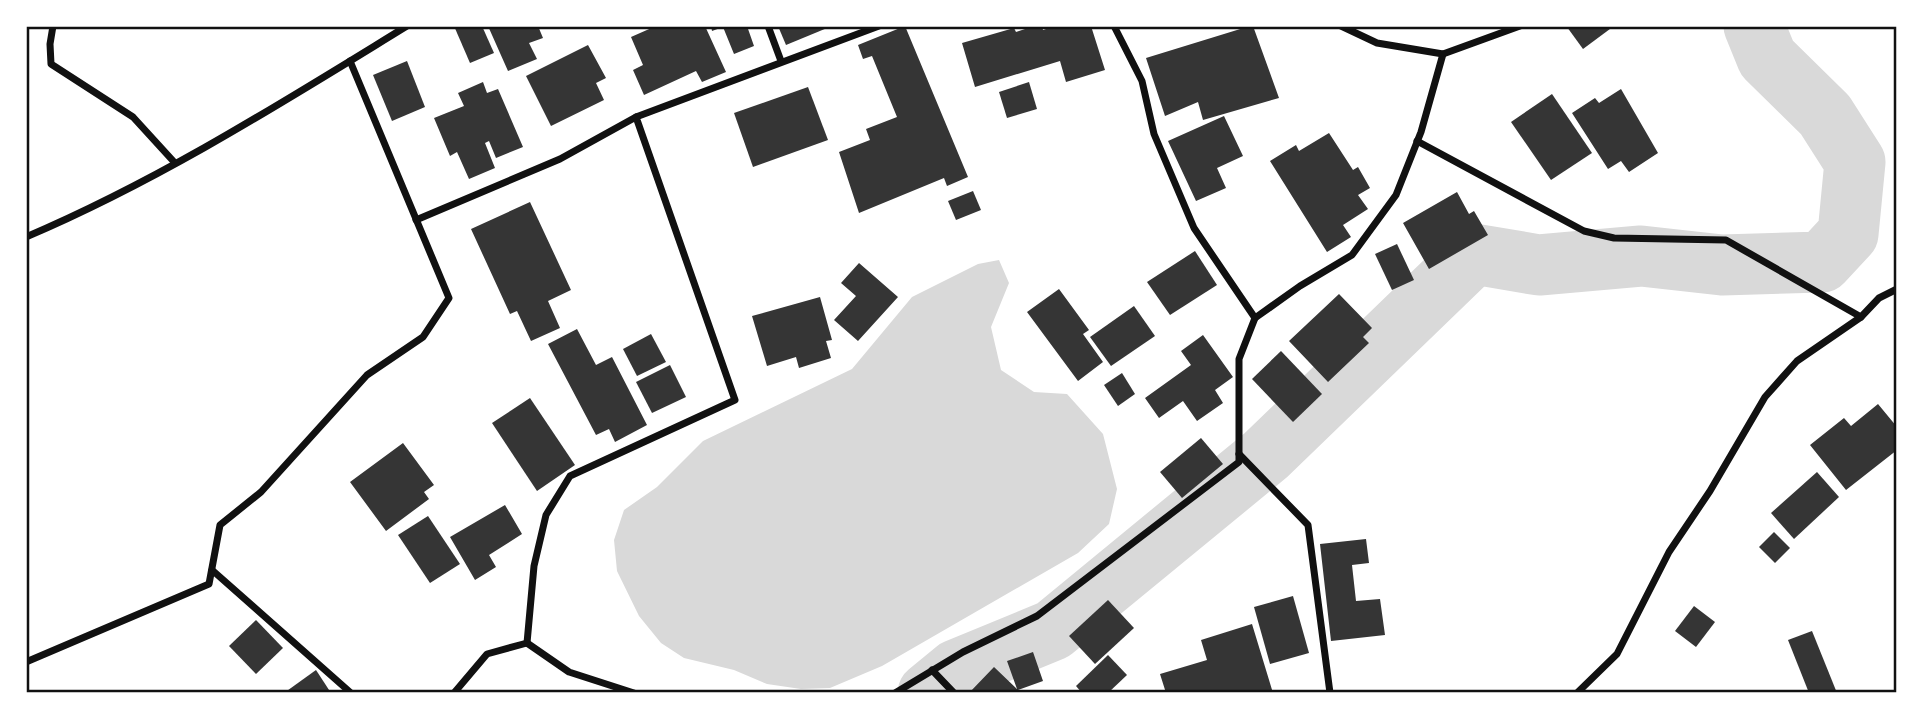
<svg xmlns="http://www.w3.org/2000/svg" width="1923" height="719" font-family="Barlow,sans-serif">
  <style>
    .water { fill: #d9d9d9 }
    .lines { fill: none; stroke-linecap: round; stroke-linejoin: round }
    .river { stroke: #d9d9d9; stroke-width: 61 }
    .building { fill: #353535 }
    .minor { stroke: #111; stroke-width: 7 }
    .neatline { fill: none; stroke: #111; stroke-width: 2.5 }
  </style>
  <rect width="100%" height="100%" fill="#fff"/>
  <polygon class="water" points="999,260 1009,283 991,327 1001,370 1034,392 1067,394 1103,434 1117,489 1109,524 1078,553 882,666 830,688 801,689 767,684 734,670 684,658 661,643 639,616 617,571 614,540 624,510 657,487 703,441 852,369 912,297 978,264"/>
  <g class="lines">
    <polyline class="river" points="928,693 956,670 1053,630 1266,455 1474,254 1539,265 1641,256 1722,265 1822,262 1848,234 1855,162 1825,115 1767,58 1754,26"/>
  </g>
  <g class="building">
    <polygon points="454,26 482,26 494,53 470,63"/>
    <polygon points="488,26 538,26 543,38 529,43 537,59 508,71"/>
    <polygon points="656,26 705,26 726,72 702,82 696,71 644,95 633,70 643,65 631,37"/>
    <polygon points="711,26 747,26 754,46 734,54 723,27 712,31"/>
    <polygon points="778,26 832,26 786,45"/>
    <polygon points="905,26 968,177 947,186 944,178 859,213 839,152 870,140 866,129 897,117 872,56 863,59 858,45"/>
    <polygon points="1034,26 1042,26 1043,30 1055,26 1091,26 1105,70 1066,82 1060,61 975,87 962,43 1014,28 1016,32"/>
    <polygon points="1250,26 1253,26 1279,98 1203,120 1198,102 1165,116 1146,58"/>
    <polygon points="1614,26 1583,49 1567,27 1569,26"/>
    <polygon points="588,45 606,78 596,83 604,100 551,126 526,76"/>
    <polygon points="407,61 425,107 392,121 373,75"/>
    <polygon points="483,82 487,93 498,89 523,147 496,158 489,141 485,143 495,168 469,179 457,152 450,156 434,118 464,106 458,93"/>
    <polygon points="1029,82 1037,109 1007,118 999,92"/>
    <polygon points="808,87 828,140 753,167 734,113"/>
    <polygon points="1621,89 1658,153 1629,172 1621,161 1608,169 1572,113 1595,98 1599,103"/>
    <polygon points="1552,94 1592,153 1551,180 1511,122"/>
    <polygon points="1224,116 1243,156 1217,168 1226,188 1196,201 1168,141"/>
    <polygon points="1329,133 1353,170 1358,167 1370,188 1358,195 1368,209 1343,225 1351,237 1327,252 1270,161 1296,145 1299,151"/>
    <polygon points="973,191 981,210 956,220 948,201"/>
    <polygon points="1457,192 1469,214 1474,211 1488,235 1429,269 1403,223"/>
    <polygon points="530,202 571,290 548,301 560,328 531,341 517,311 510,314 471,229"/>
    <polygon points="1397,244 1414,280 1392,290 1375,254"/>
    <polygon points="1195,251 1217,285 1170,315 1147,282"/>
    <polygon points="859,263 898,297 858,341 834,320 856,296 841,283"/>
    <polygon points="1059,289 1089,330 1083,334 1103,362 1078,381 1027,312"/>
    <polygon points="1339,294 1372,328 1363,337 1369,343 1328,382 1289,341"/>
    <polygon points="820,297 832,340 826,341 831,358 799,368 796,357 767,366 752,316"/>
    <polygon points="1134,306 1155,336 1111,366 1090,337"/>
    <polygon points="577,329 596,365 612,357 647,425 615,442 609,429 596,435 548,344"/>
    <polygon points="651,334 666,362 637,376 623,349"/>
    <polygon points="1203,335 1233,377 1215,390 1223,403 1197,421 1183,401 1159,418 1145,398 1191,365 1181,351"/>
    <polygon points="1281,351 1322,394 1293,422 1252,379"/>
    <polygon points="670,365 686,397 652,413 636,382"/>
    <polygon points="1122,373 1135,394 1118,406 1104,385"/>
    <polygon points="530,398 575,465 537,491 492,423"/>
    <polygon points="1878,404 1897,427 1897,450 1846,490 1810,445 1844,418 1851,426"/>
    <polygon points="1201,438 1223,464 1182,498 1160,472"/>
    <polygon points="403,443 434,485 424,492 429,499 386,531 350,482"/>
    <polygon points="1817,472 1839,497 1794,539 1771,513"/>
    <polygon points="505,505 522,534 489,555 496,567 475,580 450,537"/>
    <polygon points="428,516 460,564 430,583 398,535"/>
    <polygon points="1774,532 1790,548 1775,563 1759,547"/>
    <polygon points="1366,539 1369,563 1352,565 1356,601 1380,599 1385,635 1331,641 1320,544"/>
    <polygon points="1293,596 1309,653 1270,664 1254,607"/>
    <polygon points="1108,600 1134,628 1095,664 1069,636"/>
    <polygon points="1694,606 1715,622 1696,647 1675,631"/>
    <polygon points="256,620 283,648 256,674 229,646"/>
    <polygon points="1252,624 1273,693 1166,693 1160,674 1207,660 1201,640"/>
    <polygon points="1812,631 1837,693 1809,693 1788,640"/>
    <polygon points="1033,652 1043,681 1018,690 1021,693 969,693 994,667 1017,689 1007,661"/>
    <polygon points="1108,655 1127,675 1108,693 1082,693 1076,686"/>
    <polygon points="316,670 331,693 284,693"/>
  </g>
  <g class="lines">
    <g class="minor">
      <polyline points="53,26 50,44 51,64 133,117 175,163"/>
      <polyline points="768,26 781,61"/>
      <polyline points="1114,26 1142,81 1154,134 1194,228 1255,318"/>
      <polyline points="1341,26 1377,43 1443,54 1520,26"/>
      <polyline points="1417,141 1584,231 1614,238 1726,240 1861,317"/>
      <polyline points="416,220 560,159 636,117"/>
      <path d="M26,237C160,180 283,102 407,26"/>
      <polyline points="1239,454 1308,525 1330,693"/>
      <polyline points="212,570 351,693"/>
      <polyline points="527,643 534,566 546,515 570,476 735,400 636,117 879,26"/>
      <polyline points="527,643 569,672 634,693"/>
      <polyline points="26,662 209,584 220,525 261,492 367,375 423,337 449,298 350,61"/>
      <polyline points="932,670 954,693"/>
      <polyline points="454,693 487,654 527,643"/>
      <polyline points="895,693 963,652 1037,616 1239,462 1239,359 1255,318 1300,286 1352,255 1396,195 1421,132 1443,54"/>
      <polyline points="1577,693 1617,654 1669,552 1710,491 1765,397 1797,361 1861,317 1879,298 1897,289"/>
    </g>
  </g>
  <rect width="1923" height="719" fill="none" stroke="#ffffff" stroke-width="56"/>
  <rect x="28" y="28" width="1867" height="663" class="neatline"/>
</svg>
